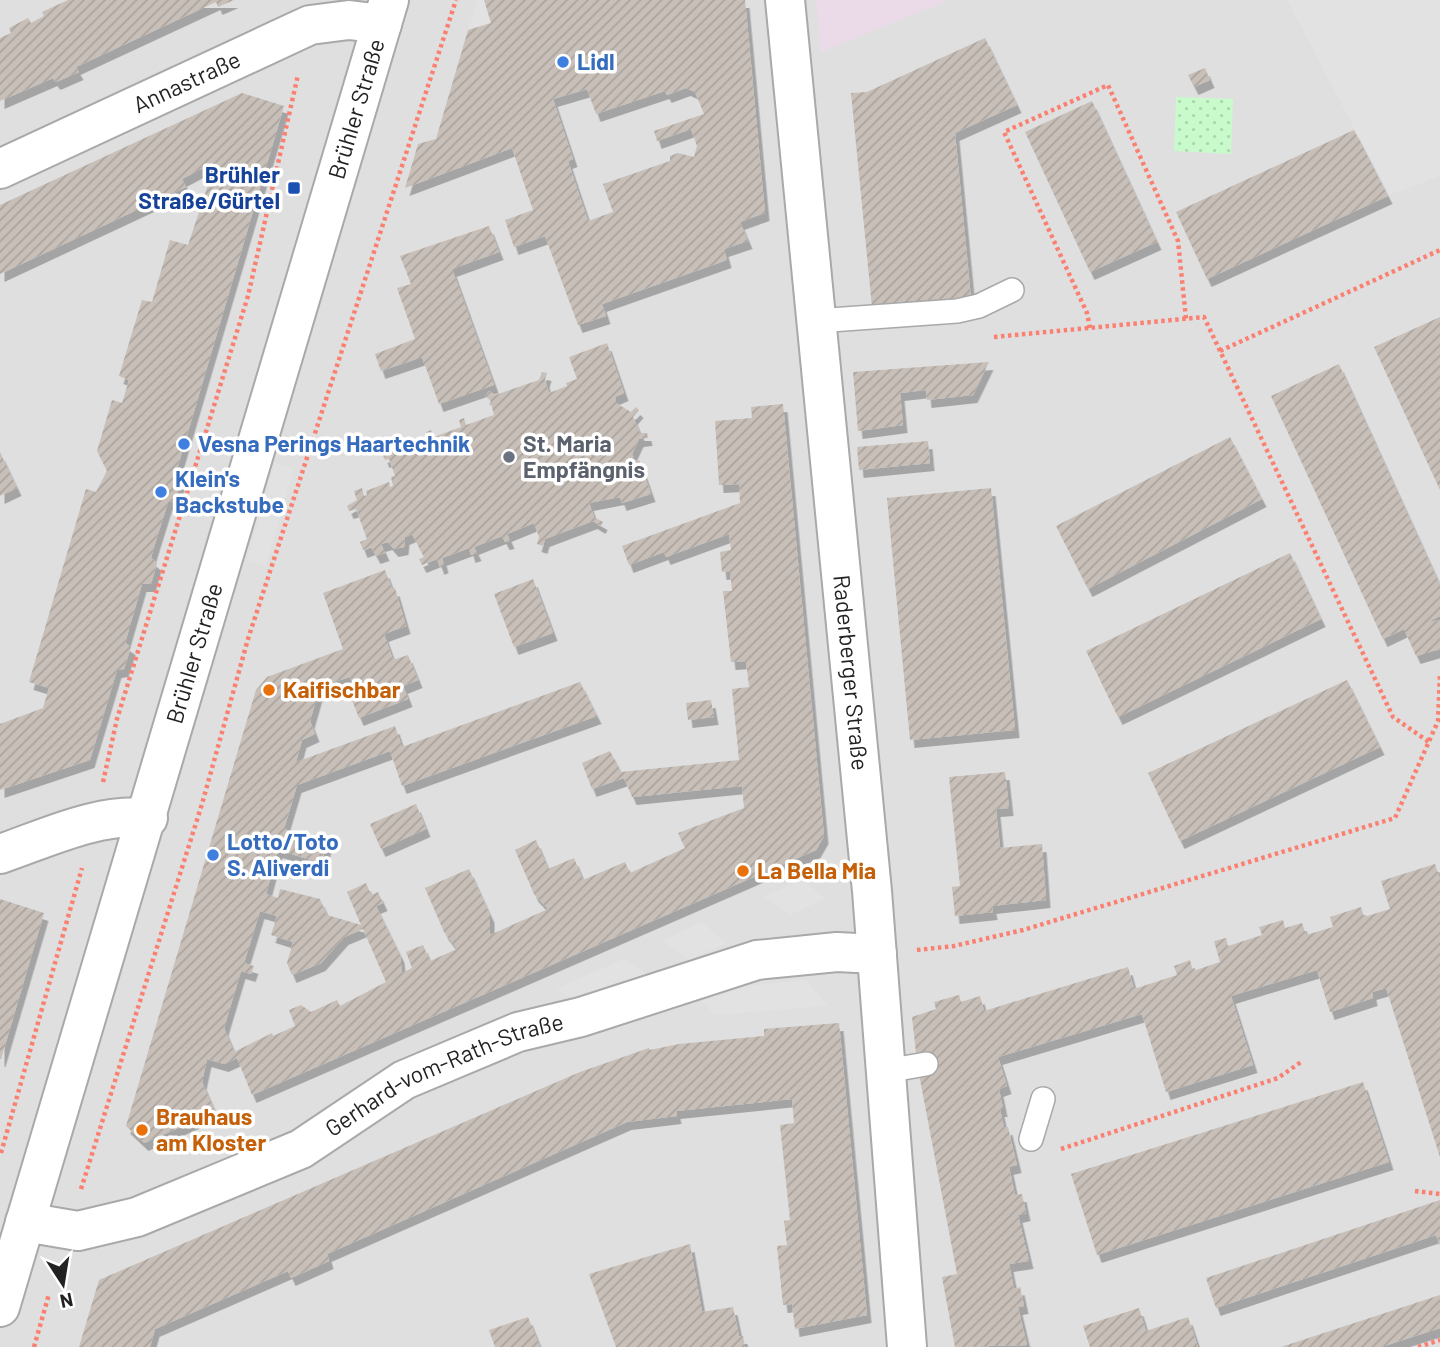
<svg xmlns="http://www.w3.org/2000/svg" width="1440" height="1347" font-family="Barlow,sans-serif">
  <style>
    .residential { fill: #e0dfdf }
    .industrial { fill: #ebdbe8 }
    .park { fill: url(#park-dots) }
    .parking { fill: #e2e2e2 }
    .building { fill: url(#building-hatch); fill-rule: evenodd; filter: url(#shadow) }
    .lines { fill: none; stroke-linecap: round; stroke-linejoin: round }
    .service-casing { stroke: #a9a9a9; stroke-width: 26 }
    .minor-casing { stroke: #a9a9a9; stroke-width: 42 }
    .tertiary-casing { stroke: #a9a9a9; stroke-width: 42 }
    .path { stroke: #fa8072; stroke-width: 4.5; stroke-dasharray: 3.5 3.5; stroke-linecap: butt }
    .service { stroke: #fff; stroke-width: 23 }
    .minor { stroke: #fff; stroke-width: 38 }
    .tertiary { stroke: #fff; stroke-width: 38 }
    .shop-dot { fill: #3f7fe0; stroke: #fff; stroke-width: 2.5 }
    .transit-dot { fill: #1a4fb4; stroke: #fff; stroke-width: 2.5 }
    .worship-dot { fill: #6b7280; stroke: #fff; stroke-width: 2.5 }
    .food-dot { fill: #e8710a; stroke: #fff; stroke-width: 2.5 }
    .labels { text-anchor: middle; stroke-width: 7; stroke-linejoin: round; paint-order: stroke }
    .shop-label { font-size: 23px; font-weight: bold; fill: #366cbe; stroke: #fff; text-anchor: start }
    .street-label { font-size: 23px; fill: #222; stroke: #fff }
    .transit-label { font-size: 23px; font-weight: bold; fill: #164399; stroke: #fff; text-anchor: end }
    .worship-label { font-size: 23px; font-weight: bold; fill: #5b616d; stroke: #fff; text-anchor: start }
    .food-label { font-size: 23px; font-weight: bold; fill: #c56008; stroke: #fff; text-anchor: start }
  </style>
  <defs>
    <pattern id="park-dots" width="8" height="8" patternUnits="userSpaceOnUse" patternTransform="scale(1.75)"><rect width="8" height="8" fill="#c8facc"/><path d="M2 2h.1M6 6h.1" fill="none" stroke="#acd6af" stroke-width="1.8" stroke-linecap="round"/></pattern>
    <pattern id="building-hatch" width="6" height="6" patternUnits="userSpaceOnUse" patternTransform="scale(1.75)"><rect width="6" height="6" fill="#c7bfb8"/><path d="M-1 1l2-2M0 6l6-6M5 7l2-2" fill="none" stroke="#aba49e"/></pattern>
    <filter id="shadow"><feDropShadow dx="4.5" dy="8" stdDeviation="0" flood-color="#0004"/></filter>
  </defs>
  <rect width="100%" height="100%" fill="#f2efe9"/>
  <rect class="residential" x="0" y="0" width="1440" height="1347"/>
  <polygon class="industrial" points="816,0 949,0 821,52"/>
  <polygon class="park" points="1176,97 1233,99 1231,154 1174,151"/>
  <g class="parking">
    <polygon points="478,0 484,0 491,23 468,30"/>
    <polygon points="1287,0 1440,0 1440,176 1389,195"/>
    <polygon points="275,463 294,469 266,566 247,560"/>
    <polygon points="801,880 826,898 791,915 763,897"/>
    <polygon points="701,922 727,943 689,960 663,941"/>
    <polygon points="624,959 651,977 583,1006 555,989"/>
    <polygon points="806,980 828,1006 715,1015 692,991"/>
  </g>
  <g class="building">
    <polygon points="68,0 234,0 218,7 216,2 76,67 79,72 56,82 53,78 0,101 0,38 11,33 9,28 28,18 31,23 44,16 42,12"/>
    <path d="M484,0H745L765,213L740,222L748,241L724,249L727,260L602,304L606,316L578,325L545,236L514,247L505,220L533,210L512,148L405,188L418,144L436,139L468,30L491,23ZM686,88L695,92L704,114L654,131L657,141L691,129L697,146L694,157L678,153L670,156V161L603,184L613,212L588,221L568,161L573,159L553,99L587,89L596,114L665,91L667,95Z"/>
    <polygon points="985,38 1017,105 955,133 971,298 872,307 851,93 867,92"/>
    <polygon points="1205,68 1210,80 1194,87 1188,75"/>
    <polygon points="242,93 284,106 175,476 181,479 175,501 168,502 153,550 151,558 157,563 151,584 142,584 125,643 131,647 124,669 117,670 90,760 0,790 0,724 43,708 49,688 29,682 86,489 96,492 107,471 97,451 112,400 122,403 129,380 119,376 142,300 152,302 170,240 188,245 216,161 182,179 186,187 0,274 0,205"/>
    <polygon points="1092,101 1157,242 1090,272 1025,132"/>
    <polygon points="1354,130 1388,196 1207,279 1176,212"/>
    <polygon points="489,226 499,252 452,269 494,385 439,404 422,357 381,371 375,354 415,339 397,288 411,284 400,256"/>
    <polygon points="1440,317 1440,490 1374,347"/>
    <polygon points="607,343 624,393 615,397 616,403 631,412 636,407 639,410 633,417 640,433 647,433 648,438 639,439 632,454 635,461 639,460 651,494 622,503 620,497 589,503 594,517 603,522 601,526 593,521 545,539 543,546 537,544 539,537 534,523 507,534 510,541 505,542 502,536 474,547 477,553 471,555 469,548 442,558 444,565 440,567 437,559 422,565 419,559 424,557 412,534 405,537 404,547 394,549 388,542 381,544 385,553 376,556 371,547 363,550 360,542 367,539 356,509 349,511 347,506 357,500 354,491 362,488 364,496 367,495 366,491 389,482 390,487 393,486 391,477 395,476 389,459 385,460 383,455 397,450 394,444 400,442 401,448 429,438 426,432 431,430 434,437 461,427 459,420 464,418 466,425 494,415 490,400 485,396 489,391 495,395 539,380 542,372 547,373 545,380 549,393 567,386 566,383 577,379 569,357"/>
    <polygon points="989,362 973,395 927,400 926,390 900,393 903,425 858,431 853,372"/>
    <polygon points="1339,364 1440,585 1440,616 1428,622 1440,620 1440,649 1416,656 1404,629 1383,639 1271,396"/>
    <path d="M783,404L824,836L816,850L252,1095L237,1058L224,1064L207,1059L202,1082L215,1112L144,1143L126,1126L256,690L267,677L343,649L323,593L385,570L392,589L395,588L406,626L384,634L393,660L408,655L418,680L403,686L408,699L359,718L352,700L358,698L350,677L320,686L310,721L315,734L302,740L296,762L395,726L402,747L580,682L597,716L402,786L390,751L297,785L284,829L325,841L327,845L321,863L278,850L266,894L278,898L280,889L320,899L327,915L361,925L347,892L366,883L371,895L378,892L383,903L376,906L400,955L402,973L412,968L406,952L423,945L430,961L457,949L444,932L425,888L469,869L490,915V935L548,909L534,894L515,850L536,840L548,869L574,858L583,880L625,862L630,873L685,848L678,833L744,808L742,786L632,797L624,778L592,789L582,763L610,751L621,772L739,760L732,689L749,687L746,661L731,662L723,591H732L730,571L722,572L720,552L731,550L729,534L666,557L664,552L629,565L622,546L740,503L739,484L719,485L715,421L752,418L751,407ZM260,911L277,916L271,935L293,942L287,963L292,975L321,963L344,937L363,929L386,982L340,1006L337,1000L311,1012L301,1005L289,1010L295,1026L273,1036L272,1033L234,1052L224,1028L241,971L251,974L254,966L244,963Z"/>
    <polygon points="1230,437 1262,499 1088,589 1056,526"/>
    <polygon points="928,441 930,463 859,470 857,447"/>
    <polygon points="0,452 17,488 0,496"/>
    <polygon points="991,488 1015,730 910,740 887,498"/>
    <polygon points="1290,553 1321,619 1118,717 1086,651"/>
    <polygon points="533,579 553,633 514,647 494,594"/>
    <polygon points="1347,680 1380,747 1180,841 1148,773"/>
    <polygon points="711,700 714,717 688,720 686,703"/>
    <polygon points="1005,772 1009,808 996,809 1000,848 1042,844 1046,900 992,906 993,912 955,916 952,887 960,886 949,777"/>
    <polygon points="416,804 426,829 381,849 370,824"/>
    <polygon points="1435,864 1440,879 1440,1157 1386,988 1372,992 1373,998 1330,1012 1317,970 1231,996 1253,1065 1166,1092 1142,1014 998,1057 1007,1086 999,1089 1003,1109 1000,1109 1004,1128 1008,1127 1017,1165 1009,1167 1015,1195 1022,1194 1026,1213 1018,1215 1029,1261 1009,1264 1014,1289 1020,1287 1024,1306 1018,1307 1027,1345 955,1347 942,1277 957,1274 919,1074 932,1070 926,1051 916,1053 912,1017 936,1009 934,1002 959,995 961,1002 980,996 984,1011 1128,967 1134,989 1177,975 1174,966 1190,960 1193,971 1220,962 1214,941 1226,938 1228,946 1262,935 1259,927 1283,920 1285,928 1302,923 1306,935 1333,927 1330,917 1361,907 1364,917 1390,909 1381,881"/>
    <polygon points="0,899 44,913 1,1059 0,1059"/>
    <polygon points="839,1023 867,1315 795,1329 792,1304 783,1305 777,1246 787,1245 784,1221 790,1220 780,1125 794,1123 792,1099 676,1111 677,1116 627,1122 327,1254 329,1261 291,1278 288,1271 155,1329 150,1347 79,1347 99,1280 580,1072 649,1048 650,1050 679,1044 764,1036 764,1029"/>
    <polygon points="1363,1082 1389,1162 1097,1255 1071,1174"/>
    <polygon points="1440,1200 1440,1246 1436,1235 1216,1308 1206,1278"/>
    <polygon points="690,1244 702,1312 733,1307 739,1336 743,1336 745,1347 616,1347 589,1274"/>
    <polygon points="1440,1295 1440,1328 1381,1347 1281,1347"/>
    <polygon points="1139,1308 1146,1331 1188,1317 1198,1347 1090,1347 1083,1326"/>
    <polygon points="528,1317 540,1347 495,1347 489,1330"/>
  </g>
  <g class="lines">
    <g class="service-casing">
      <g id="service">
        <polyline points="816,321 957,311 979,306 1012,290"/>
        <polyline points="886,1071 926,1064"/>
        <polyline points="1031,1139 1043,1099"/>
      </g>
    </g>
    <g class="minor-casing">
      <g id="minor">
        <path id="s1" d="M785,0L872,891L907,1347"/>
        <path id="s2" d="M0,169L310,25L349,20L382,24"/>
        <path d="M0,854C47,838 97,813 148,818"/>
        <path id="s3" d="M25,1222L78,1231L137,1217L301,1149L404,1080L518,1032L581,1017L757,960L837,952L877,954"/>
      </g>
    </g>
    <g class="tertiary-casing">
      <g id="tertiary">
        <path id="s4" d="M0,1307L389,0"/>
      </g>
    </g>
    <g class="path">
      <polyline points="1090,328 1087,313 1004,132 1108,85 1178,241 1186,319"/>
      <polyline points="994,337 1204,317 1393,717 1429,742"/>
      <polyline points="1220,351 1440,250"/>
      <polyline points="103,782 117,719 248,296 298,75"/>
      <polyline points="917,950 954,946 1023,930 1395,818 1438,721 1440,673"/>
      <polyline points="1061,1149 1278,1078 1301,1062"/>
      <polyline points="1,1153 82,868"/>
      <polyline points="81,1189 202,804 248,639 456,0"/>
      <polyline points="1415,1191 1440,1194"/>
      <polyline points="34,1347 49,1294"/>
      <polyline points="1418,1347 1440,1340"/>
    </g>
    <use href="#service" class="service"/>
    <use href="#minor" class="minor"/>
    <use href="#tertiary" class="tertiary"/>
  </g>
  <g class="shop-dot">
    <circle cx="563" cy="62" r="7"/>
    <circle cx="184" cy="444" r="7"/>
    <circle cx="161" cy="492" r="7"/>
    <circle cx="213" cy="855" r="7"/>
  </g>
  <rect class="transit-dot" x="287" y="181" width="14" height="14" rx="3.5"/>
  <circle class="worship-dot" cx="509" cy="457" r="7"/>
  <g class="food-dot">
    <circle cx="269" cy="690" r="7"/>
    <circle cx="743" cy="871" r="7"/>
    <circle cx="142" cy="1130" r="7"/>
  </g>
  <g class="labels">
    <g class="shop-label">
      <text x="577" y="70">Lidl</text>
      <text x="198" y="452">Vesna Perings Haartechnik</text>
      <text x="175" y="487">Klein's<tspan x="175" dy="26">Backstube</tspan></text>
      <text x="227" y="850">Lotto/Toto<tspan x="227" dy="26">S. Aliverdi</tspan></text>
    </g>
    <g class="street-label">
      <text dy="8" stroke="none"><textPath href="#s2" startOffset="206">Annastraße</textPath></text>
      <text dy="8" stroke="none"><textPath href="#s4" startOffset="1250">Brühler Straße</textPath></text>
      <text dy="8" stroke="none"><textPath href="#s4" startOffset="682">Brühler Straße</textPath></text>
      <text dy="8" stroke="none"><textPath href="#s1" startOffset="676">Raderberger Straße</textPath></text>
      <text dy="8" stroke="none"><textPath href="#s3" startOffset="455">Gerhard-vom-Rath-Straße</textPath></text>
    </g>
    <g class="transit-label">
      <text x="280" y="183">Brühler<tspan x="280" dy="26">Straße/Gürtel</tspan></text>
    </g>
    <g class="worship-label">
      <text x="523" y="452">St. Maria<tspan x="523" dy="26">Empfängnis</tspan></text>
    </g>
    <g class="food-label">
      <text x="283" y="698">Kaifischbar</text>
      <text x="757" y="879">La Bella Mia</text>
      <text x="156" y="1125">Brauhaus<tspan x="156" dy="26">am Kloster</tspan></text>
    </g>
  </g>
  <g transform="translate(63 1284) rotate(168)" stroke="#ffffff" stroke-width="5" paint-order="stroke">
  <path d="M0-5L12 26L0 18L-12 26Z" fill="#222222"/>
  <text y="-10" font-size="19" font-weight="bold" text-anchor="middle" fill="#222222">N</text>
  </g>
</svg>
